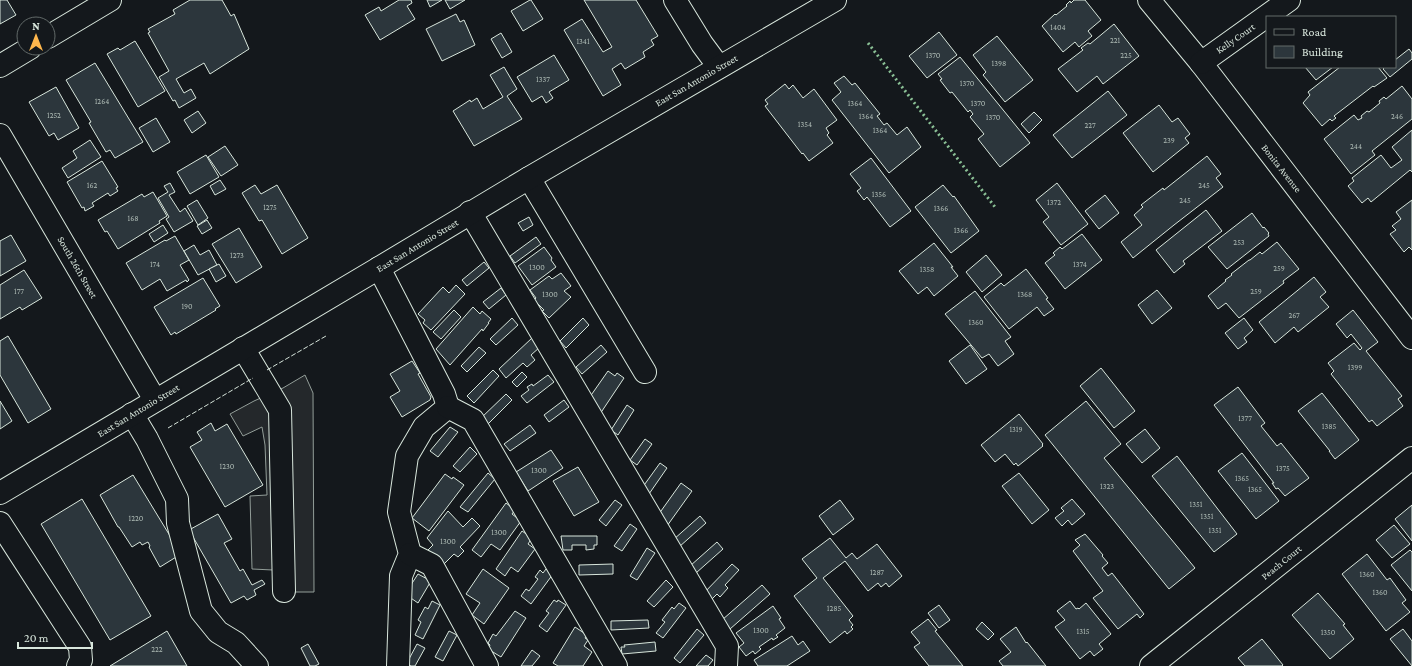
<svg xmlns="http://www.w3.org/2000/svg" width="1412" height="666" font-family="'Crimson Pro',serif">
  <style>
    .parking { fill: #24282b; stroke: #939e99 }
    .building { fill: #2c363c; stroke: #d8e6dc }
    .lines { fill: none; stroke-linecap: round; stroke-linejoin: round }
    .minor-casing { stroke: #d8e6dc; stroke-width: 24 }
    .minor { stroke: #14181c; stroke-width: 22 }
    .hedge { stroke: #8ac095; stroke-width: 3; stroke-dasharray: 2 3; stroke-linecap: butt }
    .fence { stroke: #d8e6dc; stroke-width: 1; stroke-dasharray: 5 2; stroke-linecap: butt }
    .labels { text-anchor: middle; stroke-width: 3; stroke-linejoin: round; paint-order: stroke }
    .number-label { font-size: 8px; fill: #adbab4 }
    .street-label { font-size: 10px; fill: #d8e6dc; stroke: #14181c }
  </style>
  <rect width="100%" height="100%" fill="#14181c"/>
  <polygon class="parking" points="305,375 313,393 314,592 294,592 273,570 252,569 250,496 267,495 265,445 262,427 243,436 230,414 254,401 283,388"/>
  <g class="building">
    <polygon points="0,0 7,0 16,15 0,24"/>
    <polygon points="190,0 222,0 231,16 234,14 249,49 210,74 204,63 176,79 184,93 191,89 196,98 179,108 175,100 173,101 159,77 169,71 148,33 150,32 148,29 175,14 173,10"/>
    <polygon points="399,0 411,0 412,3 407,6 415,19 380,40 365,15 379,7 381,11"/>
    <polygon points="427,0 442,0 430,7"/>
    <polygon points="445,0 465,0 450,9"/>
    <polygon points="530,0 531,0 543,19 523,31 511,11"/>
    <polygon points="584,0 636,0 658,36 651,40 654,45 643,52 645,57 625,69 621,63 612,69 621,85 603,96 564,30 582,19 603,52 612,47"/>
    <polygon points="1074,0 1085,0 1101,20 1088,31 1092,36 1079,47 1075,42 1063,52 1042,26 1055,14 1056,15 1067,6 1066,5 1070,1 1071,3"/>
    <polygon points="456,14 460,22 464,20 475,45 442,61 426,29"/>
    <polygon points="1114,24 1139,56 1103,84 1097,76 1077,92 1058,69 1083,50 1081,48 1088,43 1090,44"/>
    <polygon points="939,32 957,55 927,78 909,56"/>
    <polygon points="501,33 512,52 502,58 491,39"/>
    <polygon points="997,36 1033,80 1005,102 983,75 986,72 973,55"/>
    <polygon points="135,41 165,91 138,107 107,54 118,48 120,50"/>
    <polygon points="1409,49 1412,53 1412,59 1390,77 1383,69 1385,67 1395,67 1395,60"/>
    <polygon points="554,55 569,80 549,92 553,98 546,103 542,96 532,102 517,77"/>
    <polygon points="960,57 1030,143 1000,167 978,139 984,134 970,117 973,114 970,110 968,112 952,92 950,93 940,80 942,79 938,74"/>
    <polygon points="95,63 143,142 115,158 110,150 106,152 89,123 91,122 66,80"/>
    <polygon points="504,67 517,89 507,96 522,119 474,146 453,111 470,100 471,102 477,98 483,109 503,97 490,75"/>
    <polygon points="1305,67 1333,67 1316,80"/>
    <polygon points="1340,67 1378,67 1387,78 1374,87 1373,86 1334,116 1336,118 1332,121 1330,119 1322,126 1303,103 1310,95 1308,92"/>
    <polygon points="844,76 852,85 855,83 880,114 877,116 884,125 887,123 897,135 907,127 921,147 889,173 832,100 841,92 834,83"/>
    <polygon points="785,84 789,89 793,85 803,98 814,89 837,120 826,128 829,133 827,135 833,143 809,161 803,153 802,154 765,106 768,104 765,100"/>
    <polygon points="1402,86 1412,99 1412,119 1372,151 1375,155 1351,174 1324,139 1354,115 1358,120 1362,118 1361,116 1367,111 1369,112 1380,103 1379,101 1384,97 1386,99"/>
    <polygon points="56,87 79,128 58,140 54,133 49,136 29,102"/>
    <polygon points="1108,91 1127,115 1072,158 1053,135"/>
    <polygon points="1159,105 1172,122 1178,118 1190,134 1185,138 1189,143 1153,172 1123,133"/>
    <polygon points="198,111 206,123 192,133 184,120"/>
    <polygon points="1034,112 1042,120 1029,133 1021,124"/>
    <polygon points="156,118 170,142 153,152 139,128"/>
    <polygon points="1412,130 1412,172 1410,170 1371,202 1368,198 1362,203 1348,186 1354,181 1352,178 1381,155 1391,168 1402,160 1392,147"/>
    <polygon points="90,140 101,157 68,178 62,168 77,158 73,151"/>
    <polygon points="225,146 238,165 221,176 208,157"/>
    <polygon points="206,155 219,177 190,194 177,172"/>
    <polygon points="1207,156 1221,174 1216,178 1223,187 1174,225 1133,258 1121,242 1142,225 1134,215 1143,207 1141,205 1163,188 1164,190"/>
    <polygon points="871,158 911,211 890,227 867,197 864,200 857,191 861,188 850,174"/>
    <polygon points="102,161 118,187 116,188 118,191 110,196 108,193 92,203 94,206 85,211 84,207 82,208 67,182"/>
    <polygon points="220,180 226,189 215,195 210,186"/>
    <polygon points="170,183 175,192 169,195 180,212 185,208 193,221 174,232 166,219 169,217 158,198 168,192 164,186"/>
    <polygon points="1057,183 1088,224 1061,245 1043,222 1049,217 1036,200"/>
    <polygon points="255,185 261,194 277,185 308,238 282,254 262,220 259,221 242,193"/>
    <polygon points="943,185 953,197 954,196 979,231 951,253 915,207"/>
    <polygon points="153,192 167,216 159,221 160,223 118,249 107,231 105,232 98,220 142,194 144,197"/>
    <polygon points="1105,195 1119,213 1099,229 1085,211"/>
    <polygon points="197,200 208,218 198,225 187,206"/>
    <polygon points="1412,200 1412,250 1409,247 1404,252 1390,234 1396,230 1392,226 1401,219 1396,212"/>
    <polygon points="1206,210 1222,231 1183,261 1185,264 1174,273 1156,250"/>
    <polygon points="1252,213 1263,228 1264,227 1269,233 1268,234 1269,236 1227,269 1208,247"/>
    <polygon points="529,217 533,225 523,231 518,223"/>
    <polygon points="207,220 212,228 202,234 197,226"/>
    <polygon points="163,225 168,233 154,242 149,234"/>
    <polygon points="239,228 262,267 236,283 212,244"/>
    <polygon points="1082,234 1102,260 1065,289 1045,263 1055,255 1053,253 1060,247 1062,249"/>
    <polygon points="11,235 26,261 0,276 0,241"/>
    <polygon points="175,236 189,260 180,265 189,280 187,282 186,280 167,291 160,279 142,290 126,263 165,240 166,241"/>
    <polygon points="536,237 541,244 515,263 510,256"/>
    <polygon points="1277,242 1299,269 1283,281 1284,283 1239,318 1226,303 1218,309 1208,296 1226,281 1225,280 1232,275 1231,274 1249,260 1250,260 1260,252 1262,254"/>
    <polygon points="934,243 953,267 951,267 958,276 934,296 927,287 918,294 899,271"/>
    <polygon points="194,245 200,255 209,250 217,265 198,275 184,251"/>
    <polygon points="544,247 552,258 551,260 556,267 532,285 518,266"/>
    <polygon points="986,255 1002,275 982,292 966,272"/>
    <polygon points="484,262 489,268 467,286 462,280"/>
    <polygon points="219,264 226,276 216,282 209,269"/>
    <polygon points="1026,269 1048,298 1046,299 1054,309 1044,316 1037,307 1009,329 984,297 1001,283 1004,286"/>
    <polygon points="24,270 42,298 22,310 20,307 0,319 0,285"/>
    <polygon points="561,273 571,286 564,291 571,297 549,318 542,311 544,310 534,300 536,298 530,290 549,276 552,279"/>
    <polygon points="1314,277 1326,292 1320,297 1329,307 1298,332 1294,327 1275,343 1259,322"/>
    <polygon points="203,278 220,306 215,309 216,310 176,334 175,332 171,335 154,307"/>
    <polygon points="456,285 465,294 431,330 423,323 425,320 418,314 443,287 449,293"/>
    <polygon points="501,288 506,295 489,309 483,302"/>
    <polygon points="1157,290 1172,308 1152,324 1138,305"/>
    <polygon points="975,291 1011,337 1005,341 1014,354 998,366 989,354 982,358 945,314"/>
    <polygon points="473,307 480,314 482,311 491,319 488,323 489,323 483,331 482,329 450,365 436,349"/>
    <polygon points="454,310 461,317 441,339 433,332"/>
    <polygon points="1353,310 1378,342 1366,351 1402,396 1398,399 1403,406 1377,426 1372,420 1369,422 1331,374 1334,371 1328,363 1354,343 1360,350 1362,348 1351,334 1347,338 1336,324"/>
    <polygon points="512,318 518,325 496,345 490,339"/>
    <polygon points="583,318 589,325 566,348 560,341"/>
    <polygon points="1244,318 1253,330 1244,338 1247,342 1238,349 1225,333"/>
    <polygon points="8,336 51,409 28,423 0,375 0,341"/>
    <polygon points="532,338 540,347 531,355 535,360 527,367 523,363 506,378 499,369"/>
    <polygon points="601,345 607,352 582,374 576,367"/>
    <polygon points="970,345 987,369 966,384 949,361"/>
    <polygon points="479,347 486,353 467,372 461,366"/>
    <polygon points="412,361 420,373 418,374 431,397 430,400 402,417 390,397 400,391 390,374"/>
    <polygon points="1101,368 1135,411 1114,428 1080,386"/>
    <polygon points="493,370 499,376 474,403 467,396"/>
    <polygon points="608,371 615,376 617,373 624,378 600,414 587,401"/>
    <polygon points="522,372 527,377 517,387 512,382"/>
    <polygon points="548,375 554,382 527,403 521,396 529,390 527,387 532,384 533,386"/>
    <polygon points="1238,387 1265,423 1261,426 1277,446 1281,443 1309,478 1285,496 1278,488 1276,489 1272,483 1274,483 1214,405"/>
    <polygon points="1322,393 1359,440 1335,459 1329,451 1330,451 1298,411"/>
    <polygon points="506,394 512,400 487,425 480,419"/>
    <polygon points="564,400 569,407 549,422 544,415"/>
    <polygon points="0,401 12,421 0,429"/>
    <polygon points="1086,401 1121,444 1104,458 1195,568 1169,589 1045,435"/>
    <polygon points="627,405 634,410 618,435 611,430"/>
    <polygon points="1019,414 1043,444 1042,445 1043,446 1018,466 1016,463 1014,465 1005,454 995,462 981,445"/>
    <polygon points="211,423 215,431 227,424 263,485 225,507 190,447 202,440 197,432"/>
    <polygon points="530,425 536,433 510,451 504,444"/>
    <polygon points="450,427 458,432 438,457 430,451"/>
    <polygon points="1145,429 1160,448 1142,463 1126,444"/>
    <polygon points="645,439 652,444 637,465 630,460"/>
    <polygon points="470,447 477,454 460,472 453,466"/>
    <polygon points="551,450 563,468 528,491 516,472"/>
    <polygon points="1242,453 1279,501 1256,519 1218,471"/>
    <polygon points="1177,456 1237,534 1214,552 1152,476"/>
    <polygon points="660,463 667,468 649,494 642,488"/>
    <polygon points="578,467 599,502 574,516 553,481"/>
    <polygon points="488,473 495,479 468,512 460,507"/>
    <polygon points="1019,473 1049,510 1032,524 1002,486"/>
    <polygon points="445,474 452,479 453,477 464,485 429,531 412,518"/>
    <polygon points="133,475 181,554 160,567 149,547 150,546 148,542 142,545 140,542 132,547 119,527 118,527 100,495"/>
    <polygon points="681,483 692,491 667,526 656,518"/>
    <polygon points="82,499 151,616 110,640 41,524"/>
    <polygon points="1072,499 1085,514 1072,525 1068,520 1062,526 1055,518 1064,511 1061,508"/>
    <polygon points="615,500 622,505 606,526 599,520"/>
    <polygon points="840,500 854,519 833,535 819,516"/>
    <polygon points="506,503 515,510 512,514 521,521 500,550 491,544 481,557 472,550"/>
    <polygon points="1412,505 1412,541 1395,519"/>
    <polygon points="448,511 463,527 472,518 480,526 460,547 464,551 458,557 454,554 442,566 436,557 428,550 433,545 427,538"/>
    <polygon points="218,514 232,539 224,543 240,571 243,569 252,585 262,580 265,584 254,590 256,595 247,600 244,596 231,603 189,530"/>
    <polygon points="700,516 706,523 679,547 673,540"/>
    <polygon points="630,524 637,529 622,551 614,546"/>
    <polygon points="1394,525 1410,544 1392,558 1376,540"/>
    <polygon points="522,531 532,538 528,544 535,549 518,572 511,567 505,576 496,569"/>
    <polygon points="1085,534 1103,555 1102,556 1108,563 1102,568 1108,576 1112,573 1144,614 1140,618 1137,614 1118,629 1093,598 1103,591 1073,551 1080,545 1075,540"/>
    <polygon points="561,536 597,536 597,545 594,545 594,549 586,550 586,545 572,545 572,550 563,550"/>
    <polygon points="830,538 846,558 852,553 857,559 877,544 902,576 889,587 886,583 881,587 878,583 868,591 845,561 823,578 853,616 849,620 853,625 851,627 853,629 847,634 845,631 830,643 794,596 817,578 802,559"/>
    <polygon points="717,542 723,549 696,573 690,566"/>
    <polygon points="647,548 655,553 637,580 630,576"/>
    <polygon points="1410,550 1412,552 1412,591 1391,565"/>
    <polygon points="1367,554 1387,580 1390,578 1406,600 1402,603 1410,612 1386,631 1342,574"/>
    <polygon points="613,564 613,574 579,575 579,565"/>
    <polygon points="732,564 739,570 725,585 728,588 720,597 717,594 708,603 701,596"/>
    <polygon points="483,569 509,588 484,624 472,615 480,603 466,594"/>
    <polygon points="546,569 553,574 531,604 521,596 526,589 529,591 538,579 535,577 540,570 543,573"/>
    <polygon points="418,574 431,581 418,603 405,594"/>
    <polygon points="666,580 673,587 654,607 647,601"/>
    <polygon points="762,585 770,594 730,629 722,620"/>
    <polygon points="1318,593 1345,624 1343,625 1354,639 1330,659 1292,615"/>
    <polygon points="554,600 557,602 558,600 566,605 547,632 539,626 549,613 546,611"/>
    <polygon points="432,601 440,605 423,639 415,635 421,622 418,620 425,607 428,609"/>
    <polygon points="1070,601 1076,609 1078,608 1079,609 1086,603 1111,634 1099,644 1103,649 1094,656 1090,651 1080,659 1055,627 1065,620 1057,611"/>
    <polygon points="679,603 686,608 663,638 656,633 665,622 662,620 672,607 674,609"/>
    <polygon points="939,605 950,620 939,628 928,613"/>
    <polygon points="773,606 781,618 779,619 785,628 776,635 778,637 773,640 772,638 759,647 761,649 755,654 753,651 746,656 739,647 744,643 736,633"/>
    <polygon points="515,611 526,618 501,657 488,649 490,645 488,643 493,634 496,636"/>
    <polygon points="928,619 937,630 935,631 963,666 929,666 914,647 920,643 911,632"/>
    <polygon points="648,620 649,628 611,630 611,621"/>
    <polygon points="982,622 994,634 988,640 976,629"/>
    <polygon points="575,627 587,635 585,638 588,640 584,646 592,652 583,666 558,666 553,663"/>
    <polygon points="1016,627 1026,643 1027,642 1046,666 1003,666 999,661 1011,652 1000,639"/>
    <polygon points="697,629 704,635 680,663 674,658"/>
    <polygon points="1403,629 1412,641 1412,666 1390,639"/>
    <polygon points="167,631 187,666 110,666"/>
    <polygon points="449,631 457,635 443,661 435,657"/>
    <polygon points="792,636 798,645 803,641 810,651 787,666 758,666 754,660"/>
    <polygon points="1262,639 1283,665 1282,666 1245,666 1238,658"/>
    <polygon points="655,642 656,651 622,654 621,647 625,647 624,645"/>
    <polygon points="308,644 319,664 315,666 310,666 301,648"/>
    <polygon points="417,644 425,648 415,666 411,666 408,664 409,659"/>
    <polygon points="532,650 540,656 532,666 521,666"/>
    <polygon points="706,655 713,660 708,666 696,666"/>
  </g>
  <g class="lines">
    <g class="minor-casing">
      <g id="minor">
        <polyline points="675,0 702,44 719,67"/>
        <polyline points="1149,0 1201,63 1412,338"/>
        <polyline points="48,37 110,0"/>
        <polyline points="1201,63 1289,0"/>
        <polyline points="0,66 30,48"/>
        <polyline points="0,135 155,400"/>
        <polyline points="529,178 645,372"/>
        <polyline points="470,212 727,646 726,666"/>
        <polyline points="379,268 444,394 448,407 424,427 407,456 399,512 410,554 401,576 398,666"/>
        <polyline points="243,348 280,410 284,591"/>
        <polyline points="448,407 473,420 616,666"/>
        <polyline points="132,414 147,439 177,499 178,523 201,611 218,632 236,643 257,666"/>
        <polyline points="0,493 379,268 529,178 835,0"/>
        <polyline points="0,523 80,647 81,660 78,666"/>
        <polyline points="410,554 432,565 487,666"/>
        <polyline points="1151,666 1412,458"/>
      </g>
    </g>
    <use href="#minor" class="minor"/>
    <polyline class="hedge" points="868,43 995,207"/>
    <g class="fence">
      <polyline points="267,370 326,336"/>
      <polyline points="168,428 253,378"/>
    </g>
  </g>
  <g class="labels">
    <g class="number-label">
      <text x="1058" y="30">1404</text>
      <text x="1115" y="43">221</text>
      <text x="583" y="44">1341</text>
      <text x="933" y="58">1370</text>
      <text x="1126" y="58">225</text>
      <text x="999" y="66">1398</text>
      <text x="543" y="82">1337</text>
      <text x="967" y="86">1370</text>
      <text x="102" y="104">1264</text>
      <text x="855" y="106">1364</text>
      <text x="978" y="106">1370</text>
      <text x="54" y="118">1252</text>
      <text x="866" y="119">1364</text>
      <text x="1397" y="119">246</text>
      <text x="993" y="120">1370</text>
      <text x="805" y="127">1354</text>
      <text x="1090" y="128">227</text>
      <text x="880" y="133">1364</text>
      <text x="1169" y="143">239</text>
      <text x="1356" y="149">244</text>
      <text x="92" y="188">162</text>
      <text x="1204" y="188">245</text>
      <text x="879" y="197">1356</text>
      <text x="1185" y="203">245</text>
      <text x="1054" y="205">1372</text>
      <text x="270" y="210">1275</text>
      <text x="941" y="211">1366</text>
      <text x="133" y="221">168</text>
      <text x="961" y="233">1366</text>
      <text x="1239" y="245">253</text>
      <text x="237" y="258">1273</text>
      <text x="155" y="267">174</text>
      <text x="1080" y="267">1374</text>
      <text x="537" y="270">1300</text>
      <text x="1279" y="271">259</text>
      <text x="927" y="272">1358</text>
      <text x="19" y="294">177</text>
      <text x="1256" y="294">259</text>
      <text x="550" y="297">1300</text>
      <text x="1025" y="297">1368</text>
      <text x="187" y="309">190</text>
      <text x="1294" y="318">267</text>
      <text x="976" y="325">1360</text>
      <text x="1355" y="370">1399</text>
      <text x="1245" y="421">1377</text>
      <text x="1329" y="429">1385</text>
      <text x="1016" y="432">1319</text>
      <text x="227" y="469">1230</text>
      <text x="1283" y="471">1375</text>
      <text x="539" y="473">1300</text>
      <text x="1242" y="481">1365</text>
      <text x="1107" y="489">1323</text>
      <text x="1255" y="492">1365</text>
      <text x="1196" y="507">1351</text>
      <text x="1207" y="519">1351</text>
      <text x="136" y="521">1220</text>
      <text x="1215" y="533">1351</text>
      <text x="499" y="535">1300</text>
      <text x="448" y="544">1300</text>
      <text x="877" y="575">1287</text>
      <text x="1367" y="577">1360</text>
      <text x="1380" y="595">1360</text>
      <text x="834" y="611">1285</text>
      <text x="761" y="633">1300</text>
      <text x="1083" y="634">1315</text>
      <text x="1328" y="635">1350</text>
      <text x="157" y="652">222</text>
    </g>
    <g class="street-label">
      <text transform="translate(1235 38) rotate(-35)" y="4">Kelly Court</text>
      <text transform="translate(696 80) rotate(-30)" y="4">East San Antonio Street</text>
      <text transform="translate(1282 168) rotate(52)" y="4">Bonita Avenue</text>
      <text transform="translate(417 245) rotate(-31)" y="4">East San Antonio Street</text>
      <text transform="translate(78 267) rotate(60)" y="4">South 26th Street</text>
      <text transform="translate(138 410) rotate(-31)" y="4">East San Antonio Street</text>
      <text transform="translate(1281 562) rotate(-39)" y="4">Peach Court</text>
    </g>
  </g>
  <rect x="1266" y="16" width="130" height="52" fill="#14181c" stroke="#626a69"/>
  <rect x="1274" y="29" width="20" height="6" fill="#14181c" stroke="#626a69"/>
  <text x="1302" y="36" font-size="12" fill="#d8e6dc">Road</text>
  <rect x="1274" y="46" width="20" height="12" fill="#2c363c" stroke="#626a69"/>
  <text x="1302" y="56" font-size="12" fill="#d8e6dc">Building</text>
  <g transform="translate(36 36)"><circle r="19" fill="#14181c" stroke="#626a69"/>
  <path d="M0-3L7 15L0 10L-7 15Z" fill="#ffb74d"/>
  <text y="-6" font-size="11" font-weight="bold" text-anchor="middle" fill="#d8e6dc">N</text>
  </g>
  <path d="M18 642v6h74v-6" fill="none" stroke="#d8e6dc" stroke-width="2"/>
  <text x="24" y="642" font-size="12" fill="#d8e6dc" stroke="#14181c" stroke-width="3" paint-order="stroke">20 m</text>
</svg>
